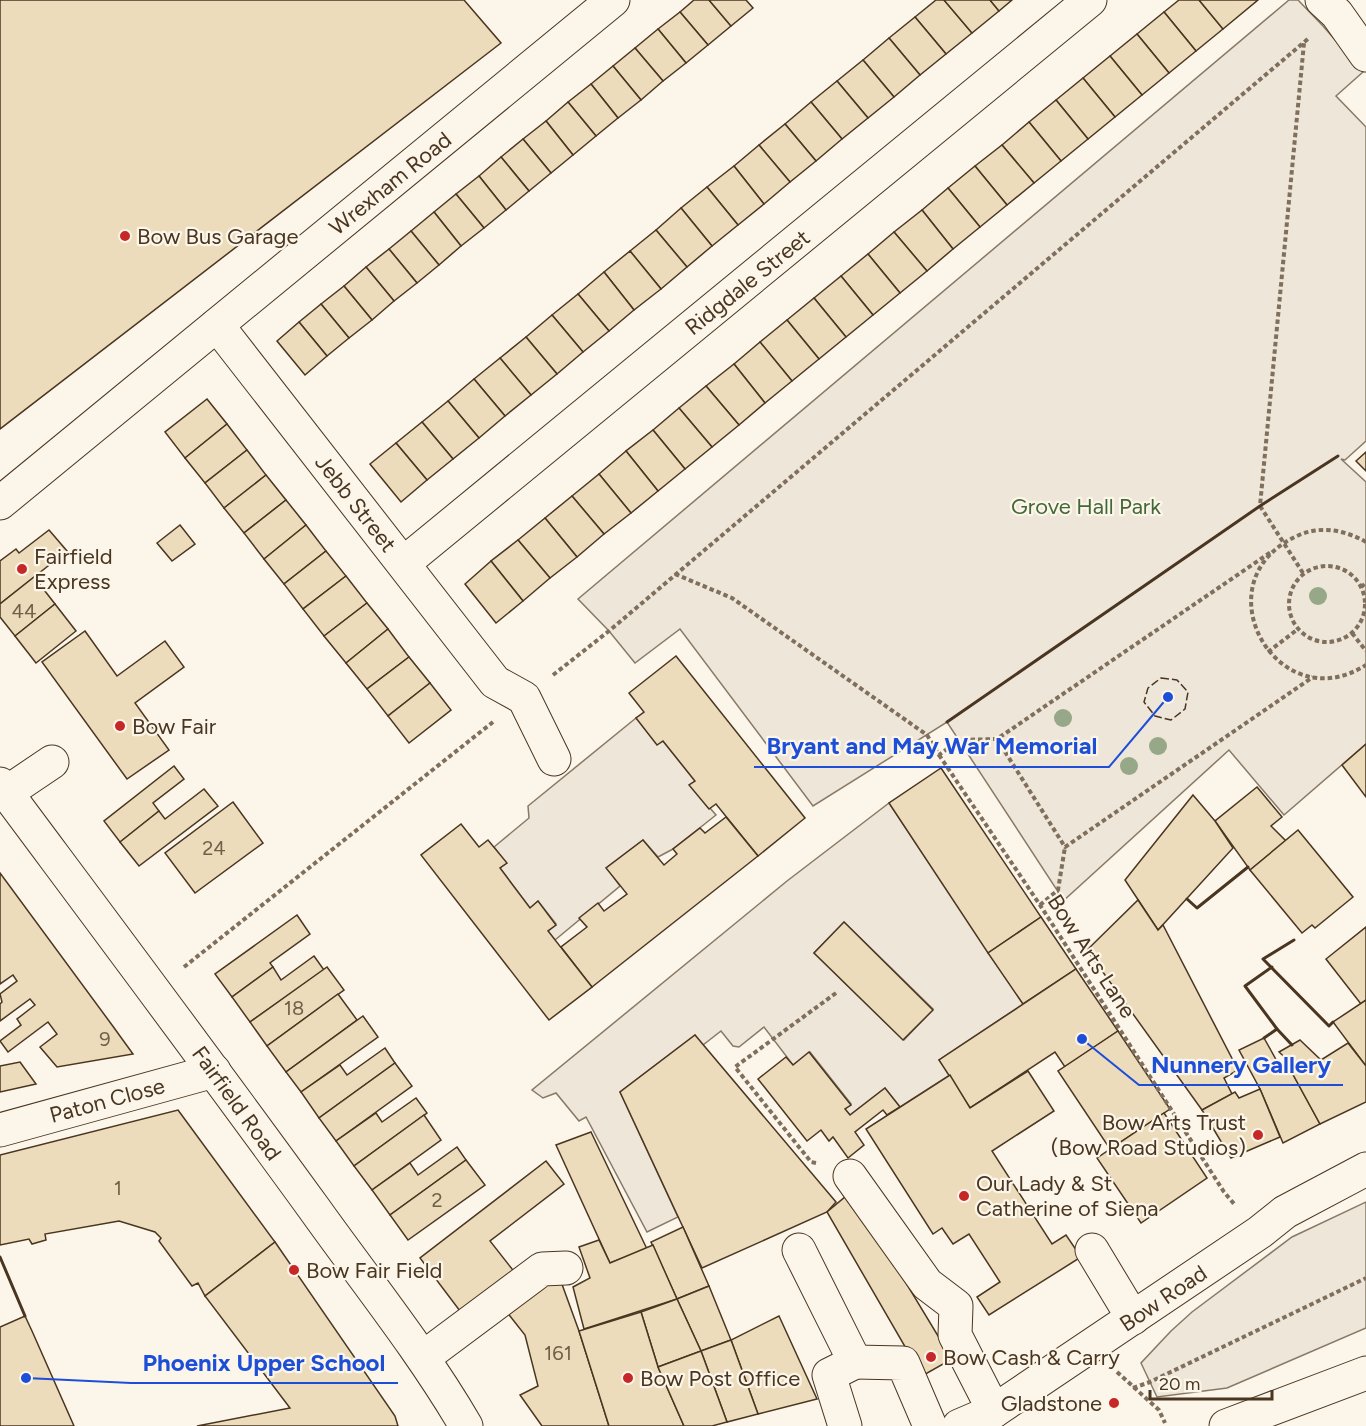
<svg xmlns="http://www.w3.org/2000/svg" width="1366" height="1426" font-family="Figtree,sans-serif">
  <style>
    .green { fill: #ede6d9; stroke: #887966; stroke-width: 1.5; fill-rule: evenodd }
    .building { fill: #ecdcbc; stroke: #4a3520; stroke-width: 1.5 }
    .lines { fill: none; stroke-linecap: round; stroke-linejoin: round }
    .minor-casing { stroke: #4a3520; stroke-width: 35 }
    .major-casing { stroke: #4a3520; stroke-width: 35 }
    .highway-casing { stroke: #4a3520; stroke-width: 35 }
    .path { stroke: #7f6f5c; stroke-width: 4; stroke-dasharray: 4.5 3; stroke-linecap: butt }
    .minor { stroke: #fbf6e9; stroke-width: 33 }
    .major { stroke: #fbf6e9; stroke-width: 33 }
    .highway { stroke: #fbf6e9; stroke-width: 33 }
    .fence { stroke: #4a3520; stroke-width: 1.5; stroke-dasharray: 8 3; stroke-linecap: butt }
    .wall { stroke: #4a3520; stroke-width: 3 }
    .tree { fill: #96a887 }
    .poi-dot { fill: #c62828; stroke: #fbf6e9; stroke-width: 2 }
    .labels { text-anchor: middle; stroke-width: 4.5; stroke-linejoin: round; paint-order: stroke }
    .number-label { font-size: 20px; fill: #725f47 }
    .street-label { font-size: 22px; fill: #4a3520; stroke: #fbf6e9 }
    .poi-label { font-size: 22px; fill: #4a3520; stroke: #fbf6e9; text-anchor: start }
    .park-label { font-size: 22px; fill: #436837; stroke: #fbf6e9 }
    .leader { fill: none; stroke: #1d4ed8; stroke-width: 2 }
    .callout-dot { fill: #1d4ed8; stroke: #fbf6e9; stroke-width: 2 }
    .callout-label { font-size: 24px; text-anchor: middle; font-weight: bold; fill: #1d4ed8; stroke: #fbf6e9; stroke-width: 4.5; stroke-linejoin: round; paint-order: stroke }
  </style>
  <rect width="100%" height="100%" fill="#fbf6e9"/>
  <g class="green">
    <polygon points="1289,0 1298,0 1323,26 1363,72 1336,96 1366,127 1366,441 1345,460 1341,459 1366,482 1366,744 1284,815 1229,750 1062,902 1057,890 947,722 813,806 680,629 635,663 609,631 578,599"/>
    <polygon points="636,718 657,744 663,741 695,781 690,785 716,815 673,849 658,857 643,840 607,868 620,886 555,940 548,931 556,924 538,901 530,908 500,868 506,863 494,847 529,818 528,806"/>
    <path d="M889,803L1023,1004L939,1060L950,1075L900,1107L885,1088L850,1115L845,1109L851,1104L810,1052L793,1065L764,1027L739,1047L733,1046L721,1031L703,1045L695,1035L620,1092L678,1217L647,1232L586,1117L579,1121L556,1093L543,1098L532,1090L787,881ZM844,922L933,1009L904,1040L814,953Z"/>
    <polygon points="1366,1202 1366,1328 1227,1388 1157,1397 1141,1363 1171,1331 1192,1312 1292,1237"/>
  </g>
  <g class="building">
    <polygon points="0,0 464,0 501,43 0,429"/>
    <polygon points="694,0 709,0 731,26 708,45 680,12"/>
    <polygon points="709,0 746,0 753,8 731,26"/>
    <polygon points="936,0 944,0 972,33 946,54 915,17"/>
    <polygon points="944,0 990,0 999,11 972,33"/>
    <polygon points="990,0 1012,0 999,11"/>
    <polygon points="1179,0 1199,0 1223,29 1196,51 1164,12"/>
    <polygon points="1199,0 1258,0 1223,29"/>
    <polygon points="680,12 708,45 686,63 658,29"/>
    <polygon points="1164,12 1196,51 1169,73 1137,34"/>
    <polygon points="915,17 946,54 920,75 889,38"/>
    <polygon points="658,29 686,63 663,81 635,48"/>
    <polygon points="1137,34 1169,73 1142,95 1110,56"/>
    <polygon points="889,38 920,75 894,97 863,60"/>
    <polygon points="635,48 663,81 641,100 613,66"/>
    <polygon points="1110,56 1142,95 1115,117 1083,78"/>
    <polygon points="863,60 894,97 868,118 837,81"/>
    <polygon points="613,66 641,100 618,118 591,84"/>
    <polygon points="1083,78 1115,117 1088,139 1056,100"/>
    <polygon points="837,81 868,118 842,139 811,102"/>
    <polygon points="591,84 618,118 596,136 568,102"/>
    <polygon points="1056,100 1088,139 1061,161 1029,122"/>
    <polygon points="568,102 596,136 573,155 546,121"/>
    <polygon points="811,102 842,139 816,161 785,124"/>
    <polygon points="546,121 573,155 551,173 523,139"/>
    <polygon points="1029,122 1061,161 1034,183 1002,145"/>
    <polygon points="785,124 816,161 790,182 759,145"/>
    <polygon points="523,139 551,173 529,191 501,157"/>
    <polygon points="759,145 790,182 764,204 734,166"/>
    <polygon points="1002,145 1034,183 1007,205 975,166"/>
    <polygon points="501,157 529,191 506,210 479,176"/>
    <polygon points="734,166 764,204 738,225 707,187"/>
    <polygon points="975,166 1007,205 980,227 948,188"/>
    <polygon points="479,176 506,210 484,228 456,194"/>
    <polygon points="707,187 738,225 712,246 681,208"/>
    <polygon points="948,188 980,227 953,249 922,210"/>
    <polygon points="456,194 484,228 461,246 434,212"/>
    <polygon points="681,208 712,246 687,267 656,230"/>
    <polygon points="922,210 953,249 927,271 894,232"/>
    <polygon points="434,212 461,246 439,265 411,231"/>
    <polygon points="656,230 687,267 661,289 630,251"/>
    <polygon points="411,231 439,265 417,283 389,249"/>
    <polygon points="894,232 927,271 900,293 868,254"/>
    <polygon points="389,249 417,283 394,301 366,267"/>
    <polygon points="630,251 661,289 634,310 604,272"/>
    <polygon points="868,254 900,293 873,315 841,276"/>
    <polygon points="366,267 394,301 372,320 344,286"/>
    <polygon points="604,272 634,310 609,331 578,294"/>
    <polygon points="841,276 873,315 846,337 814,298"/>
    <polygon points="344,286 372,320 349,338 321,304"/>
    <polygon points="578,294 609,331 583,352 552,315"/>
    <polygon points="814,298 846,337 819,359 787,320"/>
    <polygon points="321,304 349,338 327,356 299,322"/>
    <polygon points="552,315 583,352 557,374 526,337"/>
    <polygon points="787,320 819,359 792,381 760,342"/>
    <polygon points="299,322 327,356 305,375 277,341"/>
    <polygon points="526,337 557,374 531,395 500,358"/>
    <polygon points="760,342 792,381 765,403 734,364"/>
    <polygon points="500,358 531,395 505,416 474,379"/>
    <polygon points="734,364 765,403 739,425 706,386"/>
    <polygon points="474,379 505,416 479,438 448,401"/>
    <polygon points="706,386 739,425 712,447 679,408"/>
    <polygon points="207,399 227,424 185,458 165,432"/>
    <polygon points="448,401 479,438 453,459 422,422"/>
    <polygon points="679,408 712,447 685,469 653,430"/>
    <polygon points="422,422 453,459 427,480 396,443"/>
    <polygon points="227,424 247,450 205,483 185,458"/>
    <polygon points="653,430 685,469 658,491 626,451"/>
    <polygon points="396,443 427,480 401,502 370,464"/>
    <polygon points="247,450 266,475 224,508 205,483"/>
    <polygon points="626,451 658,491 631,513 599,474"/>
    <polygon points="1366,452 1366,471 1356,461"/>
    <polygon points="599,474 631,513 604,534 572,496"/>
    <polygon points="266,475 286,500 244,533 224,508"/>
    <polygon points="572,496 604,534 577,557 545,518"/>
    <polygon points="286,500 306,525 264,559 244,533"/>
    <polygon points="545,518 577,557 550,578 518,540"/>
    <polygon points="180,525 195,544 172,561 157,543"/>
    <polygon points="306,525 326,551 284,584 264,559"/>
    <polygon points="49,530 67,551 0,604 0,561 16,549 19,553"/>
    <polygon points="518,540 550,578 523,601 491,561"/>
    <polygon points="326,551 346,576 303,609 284,584"/>
    <polygon points="491,561 523,601 496,623 465,584"/>
    <polygon points="346,576 367,603 324,636 303,609"/>
    <polygon points="34,577 55,604 15,636 0,617 0,604"/>
    <polygon points="367,603 388,629 346,663 324,636"/>
    <polygon points="55,604 76,631 36,663 15,636"/>
    <polygon points="388,629 409,657 367,689 346,663"/>
    <polygon points="85,631 117,676 165,641 184,667 135,703 169,750 127,779 42,662"/>
    <polygon points="676,656 805,818 758,856 716,804 709,809 689,785 695,781 663,741 657,745 636,718 644,712 629,693"/>
    <polygon points="409,657 430,683 388,716 367,689"/>
    <polygon points="430,683 451,710 409,743 388,716"/>
    <polygon points="1366,744 1366,797 1342,765"/>
    <polygon points="174,766 184,779 153,803 159,811 120,842 104,821"/>
    <polygon points="941,768 1041,917 988,953 889,803"/>
    <polygon points="1257,787 1282,817 1271,826 1286,841 1250,870 1215,821"/>
    <polygon points="204,789 218,806 139,866 120,842 159,811 165,819"/>
    <polygon points="1193,795 1215,821 1233,848 1158,930 1125,880"/>
    <polygon points="233,802 263,843 195,893 165,853"/>
    <polygon points="726,817 758,856 592,987 561,947 587,927 579,918 598,903 604,911 627,894 606,868 643,840 664,865 677,854 673,849 700,828 705,833"/>
    <polygon points="461,824 479,847 488,840 507,863 500,868 530,908 538,901 556,925 548,931 592,987 549,1020 421,855"/>
    <polygon points="1298,830 1353,897 1315,928 1312,925 1302,933 1250,870"/>
    <polygon points="0,873 112,1025 133,1054 57,1067 40,1047 57,1034 48,1022 8,1052 0,1041 21,1025 17,1019 35,1005 30,999 0,1021 0,1004 2,1002 0,994 17,981 13,975 0,984"/>
    <polygon points="1138,900 1158,930 1163,925 1238,1070 1224,1078 1232,1094 1202,1110 1087,950"/>
    <polygon points="297,915 310,934 270,963 273,967 232,997 215,974"/>
    <polygon points="1041,917 1076,969 1023,1004 988,953"/>
    <polygon points="844,922 933,1010 903,1040 814,953"/>
    <polygon points="1366,927 1366,1000 1361,1004 1326,959"/>
    <polygon points="314,956 324,970 250,1022 232,997 273,967 281,980"/>
    <polygon points="327,967 344,990 267,1046 250,1022"/>
    <polygon points="1076,969 1118,1031 1065,1067 1055,1052 970,1108 939,1060"/>
    <polygon points="338,994 357,1020 286,1072 267,1046"/>
    <polygon points="1366,1000 1366,1066 1333,1022"/>
    <polygon points="363,1016 378,1037 301,1092 286,1072"/>
    <polygon points="1118,1031 1170,1109 1110,1149 1058,1071"/>
    <polygon points="695,1035 836,1202 827,1212 702,1268 620,1092"/>
    <polygon points="1264,1038 1283,1072 1290,1069 1320,1124 1283,1143 1260,1089 1239,1050"/>
    <polygon points="1300,1040 1321,1060 1348,1043 1366,1066 1366,1102 1320,1124 1290,1069 1295,1067 1279,1052"/>
    <polygon points="385,1048 395,1063 319,1118 301,1092 340,1065 347,1075"/>
    <polygon points="809,1052 851,1105 845,1109 850,1115 885,1088 900,1107 887,1115 883,1110 855,1132 864,1145 848,1158 833,1137 829,1141 821,1130 807,1141 758,1079 786,1057 793,1065"/>
    <polygon points="20,1062 36,1084 0,1092 0,1066"/>
    <polygon points="395,1063 412,1086 336,1141 319,1118"/>
    <polygon points="1028,1071 1054,1111 992,1151 1052,1244 1066,1235 1081,1257 989,1315 977,1297 1000,1282 969,1234 953,1244 942,1228 933,1234 866,1129 950,1075 970,1108"/>
    <polygon points="1260,1089 1280,1137 1231,1158 1202,1110 1235,1092 1239,1098"/>
    <polygon points="416,1098 427,1113 354,1166 336,1141 376,1113 382,1122"/>
    <polygon points="178,1110 275,1242 205,1296 198,1283 192,1286 159,1241 161,1238 155,1232 119,1221 45,1234 46,1240 32,1244 29,1239 0,1245 0,1155"/>
    <polygon points="1164,1113 1207,1178 1141,1223 1097,1158"/>
    <polygon points="424,1115 441,1140 372,1190 354,1166"/>
    <polygon points="591,1132 647,1249 610,1263 556,1145"/>
    <polygon points="457,1147 466,1160 390,1215 372,1190 410,1163 418,1175"/>
    <polygon points="466,1160 485,1185 408,1240 390,1215"/>
    <polygon points="546,1161 564,1184 490,1241 516,1274 463,1315 420,1258"/>
    <polygon points="851,1192 952,1359 922,1376 827,1212"/>
    <polygon points="683,1227 709,1286 677,1299 651,1242"/>
    <polygon points="599,1240 610,1263 653,1245 677,1299 584,1329 573,1287 590,1278 579,1247"/>
    <polygon points="275,1242 395,1416 398,1426 197,1426 290,1408 205,1296"/>
    <polygon points="559,1276 579,1331 609,1426 542,1426 520,1395 538,1386 525,1335 506,1311"/>
    <polygon points="709,1286 731,1340 701,1351 677,1299"/>
    <polygon points="677,1299 701,1351 658,1367 641,1312"/>
    <polygon points="641,1312 658,1367 684,1426 609,1426 579,1331"/>
    <polygon points="25,1316 32,1331 74,1426 0,1426 0,1327"/>
    <polygon points="779,1316 817,1399 758,1414 731,1340"/>
    <polygon points="731,1340 758,1414 727,1422 701,1351"/>
    <polygon points="701,1351 727,1422 712,1426 684,1426 658,1367"/>
  </g>
  <g class="lines">
    <g class="minor-casing">
      <g id="minor">
        <polyline points="1322,0 1337,14 1366,55"/>
        <polyline points="217,325 495,682 524,698 554,759"/>
        <polyline points="0,503 613,0"/>
        <polyline points="404,563 1090,0"/>
        <polyline points="6,793 52,762"/>
        <polyline points="0,1130 214,1071"/>
        <polyline points="850,1176 927,1284 956,1306 955,1335 994,1411"/>
        <polyline points="799,1250 855,1362 903,1363 930,1426"/>
        <polyline points="1092,1250 1133,1318"/>
        <polyline points="424,1357 542,1269 566,1268"/>
        <polyline points="845,1426 829,1375 855,1362"/>
      </g>
    </g>
    <g class="major-casing">
      <path id="major" d="M0,784C105,925 210,1065 313,1207C365,1280 421,1349 466,1426"/>
    </g>
    <g class="highway-casing">
      <g id="highway">
        <polyline points="959,1426 994,1411 1260,1232 1285,1212 1366,1169"/>
        <polyline points="1226,1426 1366,1373"/>
      </g>
    </g>
    <g class="path">
      <path d="M1366,542C1345,530 1320,525 1297,536C1198,581 1277,722 1366,665"/>
      <circle cx="1327" cy="604" r="38"/>
      <polyline points="1303,573 1260,506 1304,43"/>
      <polyline points="675,574 732,598 927,735 939,755 959,740 997,739 1271,552"/>
      <polyline points="1361,587 1366,583"/>
      <polyline points="1352,633 1366,651"/>
      <polyline points="1268,652 1298,629"/>
      <polyline points="553,675 609,631 1309,38"/>
      <polyline points="997,739 1065,847 1313,677"/>
      <polyline points="939,755 1040,905 1224,1192 1235,1205"/>
      <polyline points="1040,905 1058,890 1065,847"/>
      <polyline points="184,967 493,722"/>
      <polyline points="816,1163 811,1162 735,1067 836,993"/>
      <polyline points="1117,1372 1159,1410 1165,1423"/>
      <polyline points="1133,1388 1150,1382 1366,1278"/>
    </g>
    <use href="#minor" class="minor"/>
    <use href="#major" class="major"/>
    <use href="#highway" class="highway"/>
    <polygon class="fence" points="1161,678 1177,680 1188,692 1185,709 1171,720 1155,716 1144,702 1148,688"/>
    <g class="wall">
      <polyline points="947,722 1260,506 1338,456"/>
      <polyline points="1187,899 1197,908 1248,867"/>
      <polyline points="1294,940 1263,959 1329,1026 1333,1022"/>
      <polyline points="1272,967 1245,986 1277,1029 1292,1045"/>
      <polyline points="1264,1038 1277,1029"/>
      <polyline points="0,1257 25,1316"/>
    </g>
  </g>
  <g class="tree">
    <circle cx="1318" cy="596" r="9"/>
    <circle cx="1063" cy="718" r="9"/>
    <circle cx="1158" cy="746" r="9"/>
    <circle cx="1129" cy="766" r="9"/>
  </g>
  <g class="poi-dot">
    <circle cx="125" cy="236" r="6"/>
    <circle cx="22" cy="569" r="6"/>
    <circle cx="120" cy="726" r="6"/>
    <circle cx="1258" cy="1135" r="6"/>
    <circle cx="964" cy="1196" r="6"/>
    <circle cx="294" cy="1270" r="6"/>
    <circle cx="931" cy="1357" r="6"/>
    <circle cx="628" cy="1378" r="6"/>
    <circle cx="1114" cy="1403" r="6"/>
  </g>
  <g class="labels">
    <g class="number-label">
      <text x="24" y="618">44</text>
      <text x="214" y="855">24</text>
      <text x="294" y="1015">18</text>
      <text x="105" y="1046">9</text>
      <text x="118" y="1195">1</text>
      <text x="437" y="1207">2</text>
      <text x="558" y="1360">161</text>
    </g>
    <g class="street-label">
      <text transform="translate(390 183) rotate(-39)" y="8">Wrexham Road</text>
      <text transform="translate(747 282) rotate(-39)" y="8">Ridgdale Street</text>
      <text transform="translate(356 503) rotate(52)" y="8">Jebb Street</text>
      <text transform="translate(1092 956) rotate(57)" y="8">Bow Arts Lane</text>
      <text transform="translate(107 1100) rotate(-15)" y="8">Paton Close</text>
      <text transform="translate(237 1103) rotate(54)" y="8">Fairfield Road</text>
      <text transform="translate(1163 1298) rotate(-34)" y="8">Bow Road</text>
    </g>
    <g class="poi-label">
      <text x="137" y="244">Bow Bus Garage</text>
      <text x="34" y="564">Fairfield<tspan x="34" dy="25">Express</tspan></text>
      <text x="132" y="734">Bow Fair</text>
      <text x="1246" y="1130" text-anchor="end">Bow Arts Trust<tspan x="1246" dy="25">(Bow Road Studios)</tspan></text>
      <text x="976" y="1191">Our Lady &amp; St<tspan x="976" dy="25">Catherine of Siena</tspan></text>
      <text x="306" y="1278">Bow Fair Field</text>
      <text x="943" y="1365">Bow Cash &amp; Carry</text>
      <text x="640" y="1386">Bow Post Office</text>
      <text x="1102" y="1411" text-anchor="end">Gladstone</text>
    </g>
    <g class="park-label">
      <text x="1086" y="514">Grove Hall Park</text>
    </g>
  </g>
  <path class="leader" d="M1168 697L1109 767H754M1082 1039L1139 1085H1343M26 1378L131 1383H398"/>
  <g class="callout-dot">
    <circle cx="1168" cy="697" r="6"/>
    <circle cx="1082" cy="1039" r="6"/>
    <circle cx="26" cy="1378" r="6"/>
  </g>
  <g class="callout-label">
    <text x="932" y="754">Bryant and May War Memorial</text>
    <text x="1241" y="1073">Nunnery Gallery</text>
    <text x="264" y="1371">Phoenix Upper School</text>
  </g>
  <path d="M1150 1390v9h122v-9" fill="none" stroke="#4a3520" stroke-width="3"/>
  <text x="1159" y="1390" font-size="18" fill="#4a3520" stroke="#fbf6e9" stroke-width="4.5" paint-order="stroke">20 m</text>
</svg>
